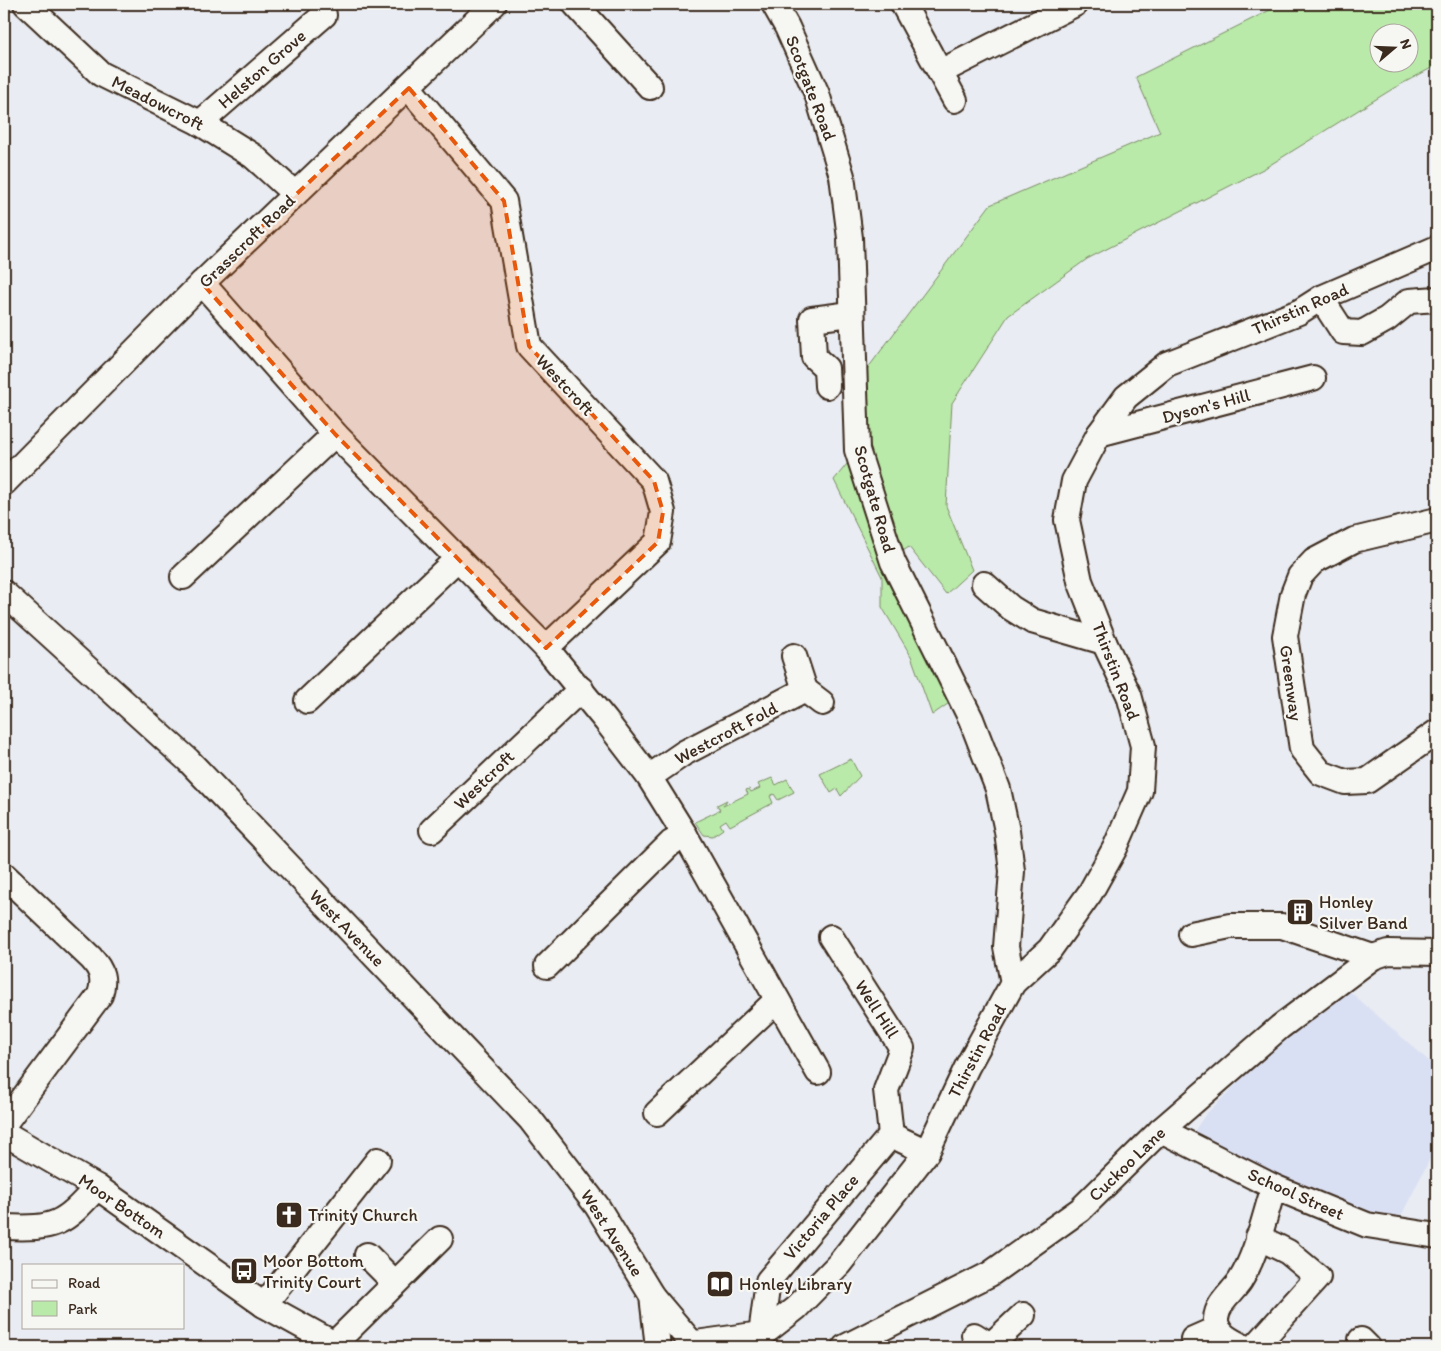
<svg xmlns="http://www.w3.org/2000/svg" width="1441" height="1351" font-family="Itim,sans-serif">
  <style>
    .built { fill: #dae0f3 }
    .green { fill: #b9eaa9; stroke: #7a8a64; fill-rule: evenodd }
    .lines { fill: none; stroke-linecap: round; stroke-linejoin: round }
    .minor-casing { stroke: #3b2a1e; stroke-width: 28 }
    .minor { stroke: #f6f6f2; stroke-width: 24 }
    .marked { fill: #e8590c; fill-opacity: 0.2; stroke: #e8590c; stroke-width: 4; stroke-dasharray: 10 6; stroke-linejoin: round }
    .labels { text-anchor: middle; stroke-width: 4.5; stroke-linejoin: round; paint-order: stroke }
    .street-label { font-size: 18px; fill: #3b2a1e; stroke: #f6f6f2 }
    .poi-label { font-size: 18px; fill: #3b2a1e; stroke: #f6f6f2; text-anchor: start }
  </style>
  <rect width="100%" height="100%" fill="#e9ecf2"/>
  <filter id="ink" filterUnits="userSpaceOnUse"><feTurbulence type="fractalNoise" baseFrequency=".02" numOctaves="2"/><feDisplacementMap in="SourceGraphic" scale="10" xChannelSelector="R" yChannelSelector="G"/><feConvolveMatrix kernelMatrix="1 2 1 2 8 2 1 2 1" color-interpolation-filters="sRGB"/></filter>
  <g filter="url(#ink)">
    <polygon class="built" points="1346,988 1437,1068 1437,1145 1401,1216 1351,1209 1330,1202 1193,1133 1205,1115 1313,1009"/>
    <g class="green">
      <path d="M1282,4H1437V65L1394,88L1265,168L1087,259L1008,316L952,403L946,506L972,570L946,594L909,547L888,561L955,699L932,715L911,656L882,607V577L834,480L864,443L862,376L990,205L1160,132L1136,77ZM1378,32H1408V62H1378Z"/>
      <polygon points="851,759 860,776 841,796 837,789 831,793 820,774"/>
      <polygon points="772,778 776,785 787,779 794,792 778,800 774,794 770,796 773,803 730,826 726,820 720,824 723,829 713,836 704,835 695,822 720,810 717,805 727,800 723,806 748,794 746,790 749,789 751,792 760,788 758,784"/>
    </g>
    <g class="lines">
      <g class="minor-casing">
        <g id="minor">
          <polyline points="26,4 101,74 200,123 253,156 295,194"/>
          <polyline points="575,4 650,87"/>
          <polyline points="774,4 787,27 817,94 842,176 850,238 857,450 893,562 971,719 998,789 1007,831 1012,871 1006,947 1013,983"/>
          <polyline points="903,4 955,100"/>
          <polyline points="940,72 1075,4"/>
          <polyline points="409,88 504,201 529,346 654,481 663,512 658,542 546,648"/>
          <polyline points="200,123 324,15"/>
          <polyline points="202,283 335,434 546,648 606,721 649,777 685,835 818,1072"/>
          <polyline points="1321,298 1343,332 1362,333 1387,319 1409,301 1437,299"/>
          <polyline points="827,386 826,368 814,357 812,319 851,314"/>
          <polyline points="1099,434 1313,378"/>
          <polyline points="4,483 202,283 494,4"/>
          <polyline points="1437,520 1354,540 1314,561 1300,576 1293,594 1285,636 1302,749 1321,773 1345,782 1367,781 1437,732"/>
          <polyline points="183,577 335,434"/>
          <polyline points="984,584 1011,608 1032,621 1104,642"/>
          <polyline points="4,593 188,760 530,1119 597,1206 652,1296 690,1341"/>
          <polyline points="794,656 805,690"/>
          <polyline points="307,701 457,559"/>
          <polyline points="649,777 684,753 805,690 822,703"/>
          <polyline points="432,830 581,689"/>
          <path d="M4,875L91,958C102,970 105,979 100,995L4,1124"/>
          <polyline points="1191,934 1230,926 1282,926 1373,957"/>
          <polyline points="831,937 902,1048 886,1090 891,1135 927,1152"/>
          <polyline points="547,966 671,843 685,835"/>
          <polyline points="657,1113 777,1000"/>
          <polyline points="1161,1130 1274,1187 1367,1225 1437,1236"/>
          <polyline points="4,1133 97,1187 264,1305 340,1347"/>
          <path d="M4,1227C56,1229 63,1225 97,1187"/>
          <polyline points="367,1255 395,1283"/>
          <polyline points="652,1296 658,1347"/>
          <polyline points="264,1305 378,1160"/>
          <polyline points="761,1334 768,1281 891,1135"/>
          <polyline points="974,1335 993,1347"/>
          <polyline points="1193,1339 1218,1328"/>
          <polyline points="1361,1340 1368,1347"/>
          <polyline points="696,1343 761,1334"/>
          <polyline points="334,1344 440,1239"/>
          <polyline points="991,1345 1023,1315"/>
          <polyline points="746,1347 796,1308 839,1264 927,1152 967,1067 1013,983 1050,949 1090,893 1115,848 1140,791 1143,746 1129,695 1104,642 1080,581 1067,520 1074,481 1099,434 1126,397 1167,364 1299,312 1321,298 1437,248"/>
          <polyline points="845,1347 990,1274 1080,1210 1161,1130 1280,1027 1373,957 1388,952 1437,953"/>
          <path d="M1244,1347C1233,1342 1215,1334 1216,1319C1217,1303 1232,1293 1240,1281C1257,1254 1264,1217 1274,1187"/>
          <polyline points="1255,1347 1318,1277 1288,1252 1258,1237"/>
        </g>
      </g>
      <use href="#minor" class="minor"/>
    </g>
  </g>
  <path class="marked" d="M409,88L504,201L529,346L654,481L663,512L658,542L546,648L335,434L202,283Z"/>
  <defs>
    <g id="building-square" transform="scale(1.4375)"><rect x="-9" y="-9" width="18" height="18" rx="4" fill="#3b2a1e" stroke="#f6f6f2"/><path d="M-4-6H4V6H1V3H-1V6H-4ZM-2.5-4.3h1.7v1.8h-1.7ZM.8-4.3h1.7v1.8H.8ZM-2.5-1h1.7V.8h-1.7ZM.8-1h1.7V.8H.8Z" fill="#fff"/></g>
    <g id="church-square" transform="scale(1.4375)"><rect x="-9" y="-9" width="18" height="18" rx="4" fill="#3b2a1e" stroke="#f6f6f2"/><path d="M-1.2-6h2.4v3.5h3.3v2.4h-3.3V6h-2.4V-.1h-3.3v-2.4h3.3Z" fill="#fff"/></g>
    <g id="bus-square" transform="scale(1.4375)"><rect x="-9" y="-9" width="18" height="18" rx="4" fill="#3b2a1e" stroke="#f6f6f2"/><path d="M-5-6H5V4H4V6H2V4H-2V6H-4V4H-5ZM-3.5-4V0h7V-4ZM-3.5 1.2v1.5H-2V1.2ZM2 1.2v1.5H3.5V1.2Z" fill="#fff"/></g>
    <g id="library-square" transform="scale(1.4375)"><rect x="-9" y="-9" width="18" height="18" rx="4" fill="#3b2a1e" stroke="#f6f6f2"/><path d="M-6-4Q-3-5.5-.7-3.5V5Q-3 3-6 4ZM6-4Q3-5.5 .7-3.5V5Q3 3 6 4Z" fill="#fff"/></g>
  </defs>
  <g fill-rule="evenodd">
    <use href="#building-square" x="1300" y="912"/>
    <use href="#church-square" x="289" y="1215"/>
    <use href="#bus-square" x="244" y="1271"/>
    <use href="#library-square" x="720" y="1284"/>
  </g>
  <g class="labels">
    <g class="street-label">
      <text transform="translate(262 69) rotate(-41)" y="6">Helston Grove</text>
      <text transform="translate(811 88) rotate(69)" y="6">Scotgate Road</text>
      <text transform="translate(158 103) rotate(27)" y="6">Meadowcroft</text>
      <text transform="translate(247 241) rotate(-44)" y="6">Grasscroft Road</text>
      <text transform="translate(1300 309) rotate(-24)" y="6">Thirstin Road</text>
      <text transform="translate(565 385) rotate(47)" y="6">Westcroft</text>
      <text transform="translate(1206 406) rotate(-15)" y="6">Dyson's Hill</text>
      <text transform="translate(875 499) rotate(74)" y="6">Scotgate Road</text>
      <text transform="translate(1116 671) rotate(69)" y="6">Thirstin Road</text>
      <text transform="translate(1291 683) rotate(82)" y="6">Greenway</text>
      <text transform="translate(726 733) rotate(-28)" y="6">Westcroft Fold</text>
      <text transform="translate(484 780) rotate(-44)" y="6">Westcroft</text>
      <text transform="translate(347 928) rotate(46)" y="6">West Avenue</text>
      <text transform="translate(877 1009) rotate(57)" y="6">Well Hill</text>
      <text transform="translate(977 1051) rotate(-62)" y="6">Thirstin Road</text>
      <text transform="translate(1127 1164) rotate(-44)" y="6">Cuckoo Lane</text>
      <text transform="translate(1296 1194) rotate(24)" y="6">School Street</text>
      <text transform="translate(122 1206) rotate(34)" y="6">Moor Bottom</text>
      <text transform="translate(821 1217) rotate(-50)" y="6">Victoria Place</text>
      <text transform="translate(612 1233) rotate(57)" y="6">West Avenue</text>
    </g>
    <g class="poi-label">
      <text x="1319" y="908">Honley<tspan x="1319" dy="21">Silver Band</tspan></text>
      <text x="308" y="1221">Trinity Church</text>
      <text x="263" y="1267">Moor Bottom<tspan x="263" dy="21">Trinity Court</tspan></text>
      <text x="739" y="1290">Honley Library</text>
    </g>
  </g>
  <rect width="1441" height="1351" fill="none" stroke="#f6f6f2" stroke-width="20"/>
  <rect x="10" y="10" width="1421" height="1331" fill="none" stroke="#3b2a1e" stroke-width="2" filter="url(#ink)"/>
  <rect x="22" y="1264" width="162" height="65" fill="#f6f6f2" stroke="#aba49d"/>
  <rect x="32" y="1280" width="25" height="8" fill="#f6f6f2" stroke="#aba49d"/>
  <text x="68" y="1288" font-size="15" fill="#3b2a1e">Road</text>
  <rect x="32" y="1301" width="25" height="15" fill="#b9eaa9" stroke="#aba49d"/>
  <text x="68" y="1314" font-size="15" fill="#3b2a1e">Park</text>
  <g transform="translate(1394 48) rotate(71)"><circle r="24" fill="#f6f6f2" stroke="#aba49d"/>
  <path d="M0-4L9 19L0 12L-9 19Z" fill="#3b2a1e"/>
  <text y="-8" font-size="14" font-weight="bold" text-anchor="middle" fill="#3b2a1e">N</text>
  </g>
</svg>
